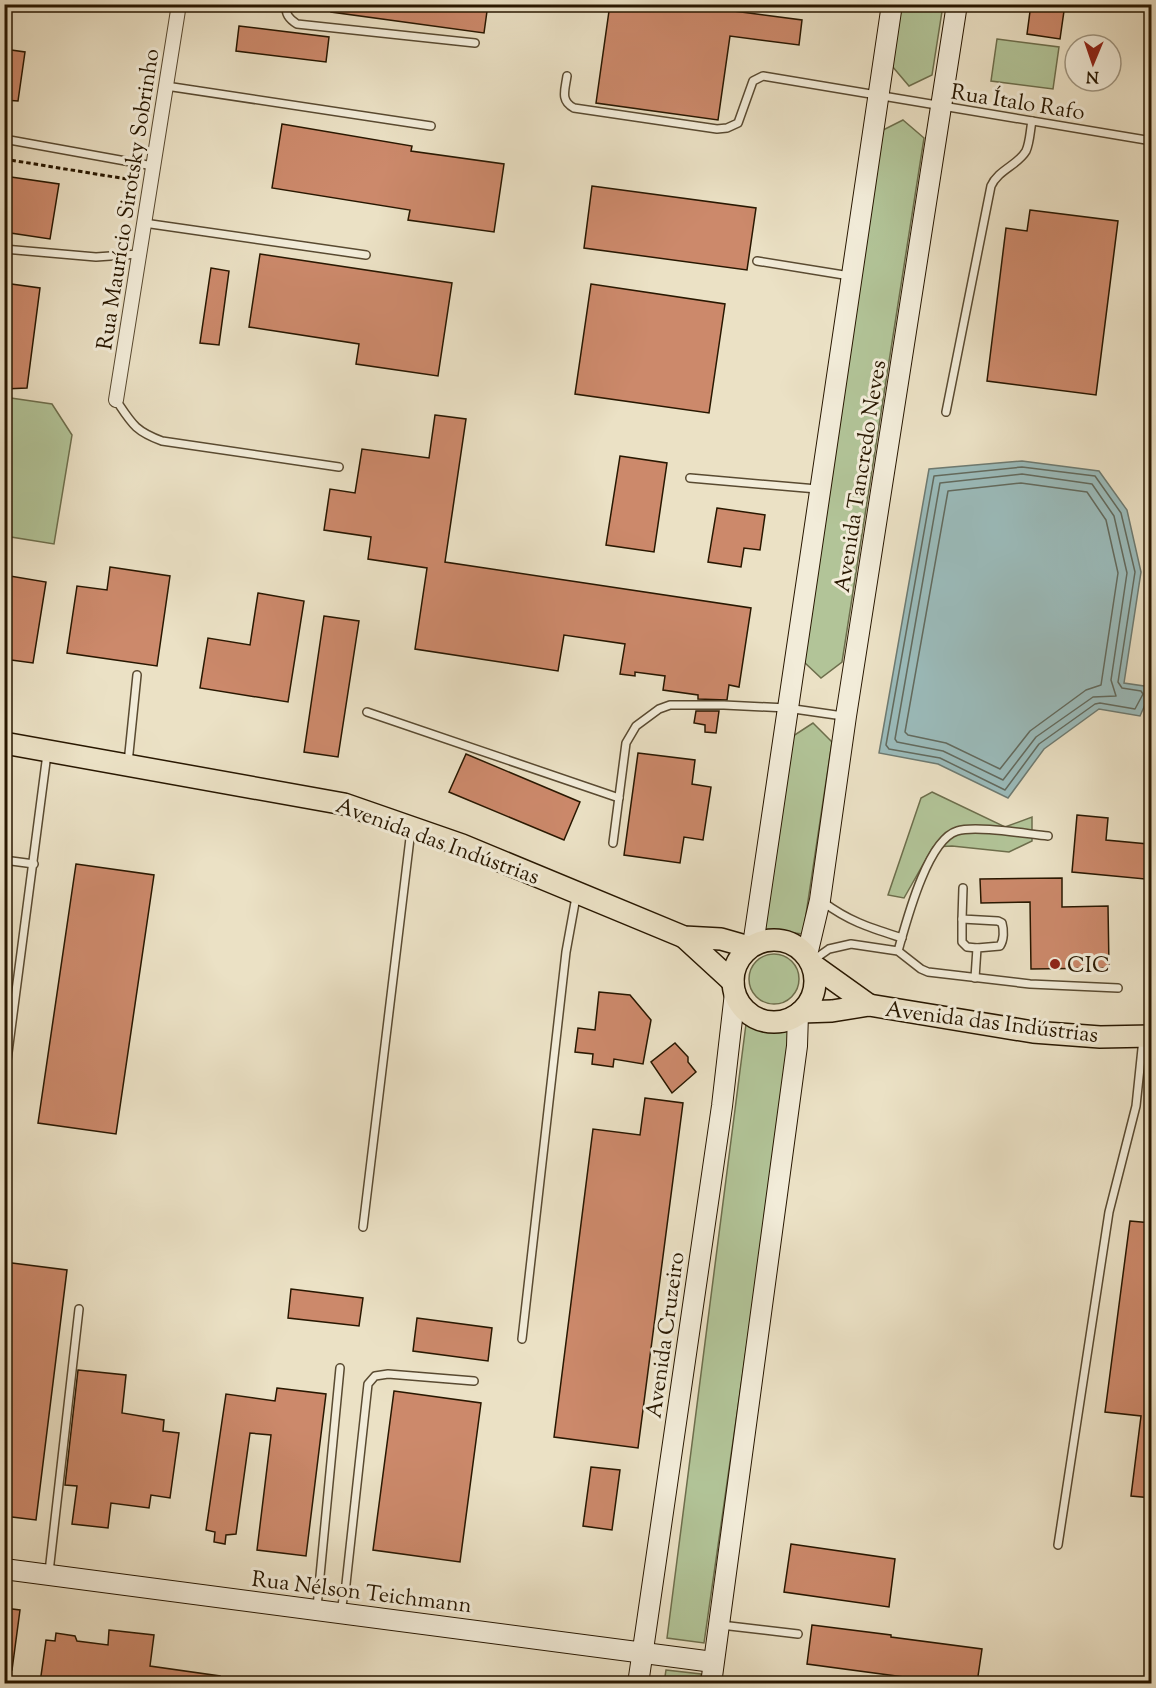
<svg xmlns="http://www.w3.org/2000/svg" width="1156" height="1688" font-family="'Sorts Mill Goudy',serif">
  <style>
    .green { fill: #b2c498; stroke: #6d6e4c; stroke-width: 1.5 }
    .water { fill: #9bbcbc; stroke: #6d7a71; stroke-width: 1.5 }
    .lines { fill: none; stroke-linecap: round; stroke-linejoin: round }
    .shore { stroke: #626a5e; stroke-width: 1.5 }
    .building { fill: #cc896b; stroke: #281700; stroke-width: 1.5 }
    .lane-casing { stroke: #594a31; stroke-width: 10 }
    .street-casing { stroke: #594a31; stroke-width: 16 }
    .secondary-casing { stroke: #281700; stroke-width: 22 }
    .primary-casing { stroke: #281700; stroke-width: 24 }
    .path { stroke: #281700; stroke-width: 3; stroke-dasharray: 4.5 3; stroke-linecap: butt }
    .lane { stroke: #f2ecd9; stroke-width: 7 }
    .street { stroke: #f2ecd9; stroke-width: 14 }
    .secondary { stroke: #f2ecd9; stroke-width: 20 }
    .primary { stroke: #ebe1c5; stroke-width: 21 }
    .poi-dot { fill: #8f2418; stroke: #f2ecd9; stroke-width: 2 }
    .labels { text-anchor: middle; stroke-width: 6; stroke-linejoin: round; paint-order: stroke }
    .street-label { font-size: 22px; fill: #281700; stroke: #f2ecd9 }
    .poi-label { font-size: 22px; fill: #281700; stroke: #f2ecd9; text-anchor: start }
  </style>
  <rect width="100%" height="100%" fill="#ebe1c5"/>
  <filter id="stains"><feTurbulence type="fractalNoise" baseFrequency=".00333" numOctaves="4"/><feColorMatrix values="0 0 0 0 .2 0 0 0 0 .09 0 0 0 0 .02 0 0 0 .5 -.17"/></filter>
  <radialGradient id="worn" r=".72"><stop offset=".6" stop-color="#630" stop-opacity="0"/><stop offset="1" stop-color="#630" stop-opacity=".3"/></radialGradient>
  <g class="green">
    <polygon points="901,5 943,5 932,75 909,86 892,66"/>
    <polygon points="997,39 1059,47 1053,89 991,81"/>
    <polygon points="903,120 924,138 842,662 821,678 804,662 883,130"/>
    <polygon points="4,397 52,404 72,435 54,544 5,536"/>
    <polygon points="813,723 832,742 803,934 762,929 790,738"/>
    <polygon points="932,792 1005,827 1032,817 1032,841 1009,852 952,846 933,847 904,898 888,895 921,798"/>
    <circle cx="774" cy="979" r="25"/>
    <polygon points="746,1024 792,1031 704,1643 667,1638"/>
    <polygon points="666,1670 701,1674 700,1683 664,1683"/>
  </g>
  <polygon class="water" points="1022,461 1099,471 1127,510 1141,572 1124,683 1151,687 1152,689 1140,716 1099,709 1044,749 1008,798 938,764 879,753 929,469"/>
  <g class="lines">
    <g class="shore">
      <polygon points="1022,467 1095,476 1121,513 1135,572 1118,682 1122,688 1141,691 1143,694 1135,709 1100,703 1095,704 1039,744 1005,790 940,758 889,749 886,745 934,476"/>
      <polygon points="1022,474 1092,484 1114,516 1127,573 1111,680 1116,696 1093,697 1036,737 1003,780 943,751 897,742 895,739 940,483"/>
      <polygon points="1021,483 1087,492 1106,520 1118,573 1101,685 1086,690 1030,731 1000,769 946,743 908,735 905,732 948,491"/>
    </g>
  </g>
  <g class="building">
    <polygon points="331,4 488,4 484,33 331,12"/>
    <polygon points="610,4 734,4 734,11 802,20 799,45 730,36 718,120 596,103"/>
    <polygon points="1031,4 1065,4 1060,39 1027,34"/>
    <polygon points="239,26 329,37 326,62 236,51"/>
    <polygon points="4,49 25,52 18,101 4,100"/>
    <polygon points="282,124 412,146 411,151 504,164 494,232 408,220 410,210 272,188"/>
    <polygon points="4,176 59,184 50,239 4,232"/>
    <polygon points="592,186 756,208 747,270 584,248"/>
    <polygon points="1030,210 1118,221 1096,395 987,381 1006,228 1027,231"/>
    <polygon points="260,254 452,283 438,376 356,364 359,344 249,327"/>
    <polygon points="211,268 229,271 219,345 200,343"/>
    <polygon points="4,283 40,288 27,388 4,389"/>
    <polygon points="591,284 725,304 709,413 575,394"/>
    <polygon points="435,415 466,419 445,562 751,608 739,687 729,685 727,700 698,699 698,695 663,690 665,676 635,672 635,676 620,674 625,644 564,635 558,671 415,649 427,568 368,559 371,537 324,530 330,489 355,493 362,449 429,458"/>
    <polygon points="620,456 667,463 654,552 606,545"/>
    <polygon points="717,508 765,515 760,550 744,548 741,567 708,562"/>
    <polygon points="110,567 170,576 157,666 67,653 77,586 107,590"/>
    <polygon points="4,575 46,582 33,663 4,659"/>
    <polygon points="258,593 304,601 288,702 200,688 208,638 250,645"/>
    <polygon points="324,616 359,621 338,757 304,752"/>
    <polygon points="696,711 719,711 716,733 705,732 705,725 694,723"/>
    <polygon points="638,753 695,760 692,784 711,787 703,840 684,837 680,863 624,855"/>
    <polygon points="466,754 580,802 564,840 449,792"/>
    <polygon points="1077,815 1108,818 1106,840 1148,844 1145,879 1072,872"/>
    <polygon points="76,864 154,875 116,1134 38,1123"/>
    <polygon points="1062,878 1062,907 1108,906 1109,968 1031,969 1030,902 981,903 980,879"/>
    <polygon points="599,992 630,995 651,1020 643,1064 614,1059 613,1067 592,1064 593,1054 575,1052 578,1028 595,1030"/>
    <polygon points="675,1043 688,1057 688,1062 696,1072 672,1093 651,1062"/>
    <polygon points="645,1098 683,1103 638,1448 554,1437 593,1129 640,1135"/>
    <polygon points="1130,1221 1152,1223 1152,1498 1131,1496 1141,1416 1105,1412"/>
    <polygon points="4,1262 67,1270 36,1520 4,1516"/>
    <polygon points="291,1289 363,1298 359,1326 288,1318"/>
    <polygon points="417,1318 492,1328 488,1361 413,1351"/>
    <polygon points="78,1370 126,1375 122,1413 164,1420 163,1431 179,1433 170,1498 151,1495 149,1508 111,1503 108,1528 72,1524 77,1486 65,1485"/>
    <polygon points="277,1388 326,1394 306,1556 257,1550 271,1435 250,1433 236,1534 226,1535 225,1544 214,1542 215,1532 206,1530 226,1394 275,1401"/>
    <polygon points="394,1391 481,1403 460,1562 373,1550"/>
    <polygon points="591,1467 620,1470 612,1530 583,1526"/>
    <polygon points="791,1544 895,1559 889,1607 784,1592"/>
    <polygon points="4,1608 20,1610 12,1670 4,1670"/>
    <polygon points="812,1625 891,1635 891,1637 982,1649 977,1683 949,1683 807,1664"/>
    <polygon points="109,1630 154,1635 150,1666 220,1676 219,1683 40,1683 46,1640 55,1641 56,1633 75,1636 77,1641 108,1645"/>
  </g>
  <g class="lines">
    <g class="lane-casing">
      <g id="lane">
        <path d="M286,4C285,14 289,19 297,24L475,43"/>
        <path d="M567,76C565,90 560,101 574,108L717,129L727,128L738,123L753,81L763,76L1152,141"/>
        <polyline points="166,86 431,126"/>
        <polyline points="4,139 153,166"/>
        <polyline points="144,223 366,255"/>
        <polyline points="4,249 96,257 139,254"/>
        <polyline points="757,261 850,276"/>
        <path d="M116,400C132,424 135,431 162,441L339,467"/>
        <path d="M946,412L991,186C998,170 1018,165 1026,151C1030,142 1030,131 1032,121"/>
        <polyline points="690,478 817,489"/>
        <polyline points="367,712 619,798"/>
        <polyline points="128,763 137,675"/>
        <polyline points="613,843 626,743 636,726 659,709 670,705 724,705 787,708 843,716"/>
        <polyline points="4,860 34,864"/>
        <path d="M963,888L962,919L998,921L1002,923C1004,930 1004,940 1000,946L977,948L975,978"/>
        <path d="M823,902C850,922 871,928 902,938"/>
        <polyline points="962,919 962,942 967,947 977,948"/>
        <path d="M898,951C906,923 927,840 957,831C975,825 1027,834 1048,836"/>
        <polyline points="812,961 829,949 851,944 898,951 921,969 928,972 1030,984 1118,988"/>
        <polyline points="4,1083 47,754"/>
        <polyline points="363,1227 411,830"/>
        <polyline points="522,1339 566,952 576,897"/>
        <polyline points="1058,1545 1109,1212 1136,1106 1143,1039"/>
        <polyline points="49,1572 79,1309"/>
        <polyline points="317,1607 340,1368"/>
        <polyline points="341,1610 346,1584 368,1384 375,1376 388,1374 474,1381"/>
        <polyline points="721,1625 798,1634"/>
      </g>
    </g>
    <g class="street-casing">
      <polyline id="street" points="116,400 179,4"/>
    </g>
    <g class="secondary-casing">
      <g id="secondary">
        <polyline points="753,945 892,4"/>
        <polyline points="807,955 820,900 846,716 957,4"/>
        <polyline points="4,1569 713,1662"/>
        <polyline points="638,1684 722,1106 735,993"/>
        <polyline points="711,1684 797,1046 798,1014"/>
      </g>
    </g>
    <g class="primary-casing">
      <g id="primary">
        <polyline points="4,743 344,804 462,845 684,937 721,939 749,947"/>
        <polyline points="684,937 733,982"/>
        <circle cx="774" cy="981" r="41"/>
        <polyline points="813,965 869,1005"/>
        <polyline points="801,1012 832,1011 869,1005 1033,1032 1100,1037 1152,1036"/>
      </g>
    </g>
    <polyline class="path" points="4,159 139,181"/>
    <use href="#lane" class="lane"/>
    <use href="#street" class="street"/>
    <use href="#secondary" class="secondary"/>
    <use href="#primary" class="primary"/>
  </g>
  <circle class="poi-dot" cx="1055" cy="964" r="6"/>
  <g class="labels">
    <g class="street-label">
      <text transform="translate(1018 101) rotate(9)" y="8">Rua Ítalo Rafo</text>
      <text transform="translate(127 199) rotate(-81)" y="8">Rua Maurício Sirotsky Sobrinho</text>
      <text transform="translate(859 476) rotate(-81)" y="8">Avenida Tancredo Neves</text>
      <text transform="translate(438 840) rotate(20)" y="8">Avenida das Indústrias</text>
      <text transform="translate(992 1021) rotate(7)" y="8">Avenida das Indústrias</text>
      <text transform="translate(664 1335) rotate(-82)" y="8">Avenida Cruzeiro</text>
      <text transform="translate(362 1591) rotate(7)" y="8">Rua Nélson Teichmann</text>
    </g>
    <g class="poi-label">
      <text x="1067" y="972">CIC</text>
    </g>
  </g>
  <rect width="1156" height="1688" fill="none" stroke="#ebe1c5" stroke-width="24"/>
  <rect x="6" y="6" width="1144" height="1676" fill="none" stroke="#281700" stroke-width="3"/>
  <rect x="12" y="12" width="1132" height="1664" fill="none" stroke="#281700" stroke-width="1.5"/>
  <g transform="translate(1093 63) rotate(182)"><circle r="28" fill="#f2ecd9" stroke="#a19782" stroke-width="1.5"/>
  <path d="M0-4.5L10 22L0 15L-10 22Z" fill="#8f2418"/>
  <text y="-9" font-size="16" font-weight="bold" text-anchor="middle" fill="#281700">N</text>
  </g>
  <rect width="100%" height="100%" filter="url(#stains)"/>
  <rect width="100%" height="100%" fill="url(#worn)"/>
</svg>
